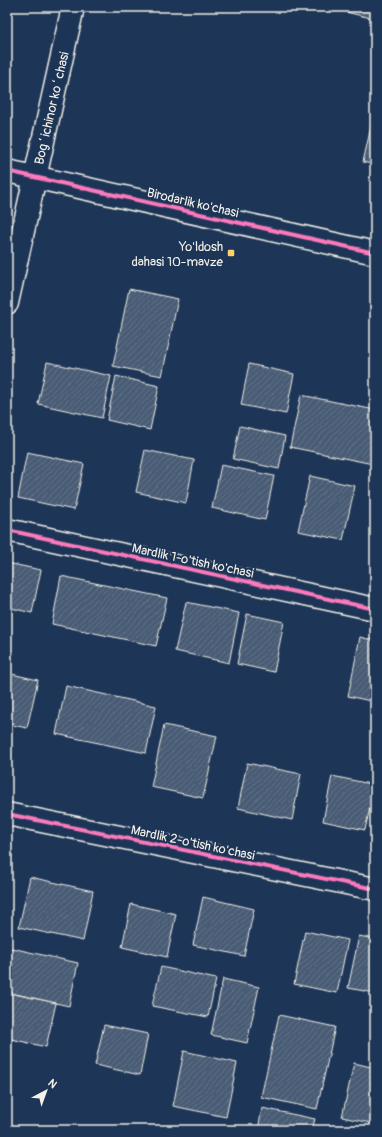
<svg xmlns="http://www.w3.org/2000/svg" width="382" height="1137" font-family="Pangolin,sans-serif">
  <style>
    .building { fill: url(#building-hatch); stroke: #f4f1e8 }
    .lines { fill: none; stroke-linecap: round; stroke-linejoin: round }
    .minor-casing { stroke: #f4f1e8; stroke-width: 25 }
    .tertiary-casing { stroke: #f4f1e8; stroke-width: 25 }
    .minor { stroke: #1d3557; stroke-width: 22 }
    .tertiary { stroke: #1d3557; stroke-width: 22 }
    .cycleway-casing { stroke: #1d3557; stroke-width: 6 }
    .cycleway { stroke: #fd7abc; stroke-width: 4 }
    .poi-dot { fill: #ffd166; stroke: #1d3557; stroke-width: 1.5 }
    .labels { text-anchor: middle; stroke-width: 4; stroke-linejoin: round; paint-order: stroke }
    .street-label { font-size: 13px; fill: #f4f1e8; stroke: #1d3557 }
    .poi-label { font-size: 13px; fill: #f4f1e8; stroke: #1d3557; text-anchor: end }
  </style>
  <defs>
    <pattern id="building-hatch" width="6" height="6" patternUnits="userSpaceOnUse"><rect width="6" height="6" fill="#485b74"/><path d="M-1 1l2-2M0 6l6-6M5 7l2-2" fill="none" stroke="#637388"/></pattern>
  </defs>
  <rect width="100%" height="100%" fill="#1d3557"/>
  <filter id="ink" filterUnits="userSpaceOnUse"><feTurbulence type="fractalNoise" baseFrequency=".025" numOctaves="2"/><feDisplacementMap in="SourceGraphic" scale="8" xChannelSelector="R" yChannelSelector="G"/><feConvolveMatrix kernelMatrix="1 2 1 2 8 2 1 2 1" color-interpolation-filters="sRGB"/></filter>
  <g filter="url(#ink)">
    <g class="building">
      <polygon points="325,7 375,7 375,19"/>
      <polygon points="375,109 375,165 363,162"/>
      <polygon points="129,289 178,299 162,376 113,366"/>
      <polygon points="47,362 111,376 102,418 38,404"/>
      <polygon points="249,364 294,374 286,414 241,405"/>
      <polygon points="116,376 159,386 150,430 107,420"/>
      <polygon points="301,395 375,410 375,453 373,464 290,447"/>
      <polygon points="240,426 285,436 279,469 233,459"/>
      <polygon points="145,450 194,460 186,503 136,492"/>
      <polygon points="27,452 84,464 74,510 18,498"/>
      <polygon points="221,465 274,476 265,520 212,508"/>
      <polygon points="310,476 355,486 343,540 298,531"/>
      <polygon points="7,563 41,570 32,613 7,607"/>
      <polygon points="61,576 167,598 156,646 52,624"/>
      <polygon points="186,602 239,613 229,663 175,651"/>
      <polygon points="247,614 284,622 274,672 237,664"/>
      <polygon points="360,637 375,641 375,702 348,696"/>
      <polygon points="7,673 38,680 27,728 7,724"/>
      <polygon points="66,686 156,706 146,753 56,734"/>
      <polygon points="164,725 217,736 203,798 151,787"/>
      <polygon points="247,763 301,774 292,820 238,808"/>
      <polygon points="332,776 375,785 365,830 323,821"/>
      <polygon points="30,877 93,891 83,941 19,927"/>
      <polygon points="203,897 254,909 244,956 193,945"/>
      <polygon points="131,904 176,914 167,957 122,947"/>
      <polygon points="305,931 348,940 337,993 294,984"/>
      <polygon points="359,936 375,939 375,993 348,988"/>
      <polygon points="7,947 78,963 69,1006 7,992"/>
      <polygon points="161,967 216,979 208,1017 152,1006"/>
      <polygon points="223,979 259,987 247,1043 211,1035"/>
      <polygon points="9,993 56,1003 46,1047 7,1038 7,1002"/>
      <polygon points="279,1015 335,1027 317,1109 261,1097"/>
      <polygon points="104,1025 148,1034 140,1075 95,1065"/>
      <polygon points="184,1051 237,1063 226,1117 173,1106"/>
      <polygon points="354,1063 375,1068 375,1124 342,1117"/>
      <polygon points="262,1108 315,1119 312,1130 258,1130"/>
    </g>
    <g class="lines">
      <g class="minor-casing">
        <g id="minor">
          <polyline points="7,530 375,609"/>
          <polyline points="7,814 375,889"/>
        </g>
      </g>
      <g class="tertiary-casing">
        <g id="tertiary">
          <polyline points="7,171 375,253"/>
          <polyline points="7,303 73,7"/>
        </g>
      </g>
      <use href="#minor" class="minor"/>
      <use href="#tertiary" class="tertiary"/>
      <g class="cycleway-casing">
        <g id="cycleway">
          <polyline points="7,171 375,253"/>
          <polyline points="7,530 375,609"/>
          <polyline points="7,814 375,889"/>
        </g>
      </g>
      <use href="#cycleway" class="cycleway"/>
    </g>
  </g>
  <rect class="poi-dot" x="227" y="249" width="8" height="8" rx="2"/>
  <g class="labels">
    <g class="street-label">
      <text transform="translate(51 108) rotate(-77)" y="5">Bogʻichinor koʻchasi</text>
      <text transform="translate(193 202) rotate(13)" y="5">Birodarlik ko'chasi</text>
      <text transform="translate(193 560) rotate(12)" y="5">Mardlik 1-o'tish ko'chasi</text>
      <text transform="translate(193 842) rotate(12)" y="5">Mardlik 2-o'tish ko'chasi</text>
    </g>
    <g class="poi-label">
      <text x="223" y="251">Yo'ldosh<tspan x="223" dy="15">dahasi 10-mavze</tspan></text>
    </g>
  </g>
  <rect width="382" height="1137" fill="none" stroke="#1d3557" stroke-width="24"/>
  <rect x="12" y="12" width="358" height="1113" fill="none" stroke="#f4f1e8" stroke-width="1.5" filter="url(#ink)"/>
  <g transform="translate(46 1091) rotate(41)" stroke="#1d3557" stroke-width="3" paint-order="stroke">
  <path d="M0-3L7 15L0 10L-7 15Z" fill="#f4f1e8"/>
  <text y="-6" font-size="11" font-weight="bold" text-anchor="middle" fill="#f4f1e8">N</text>
  </g>
</svg>
